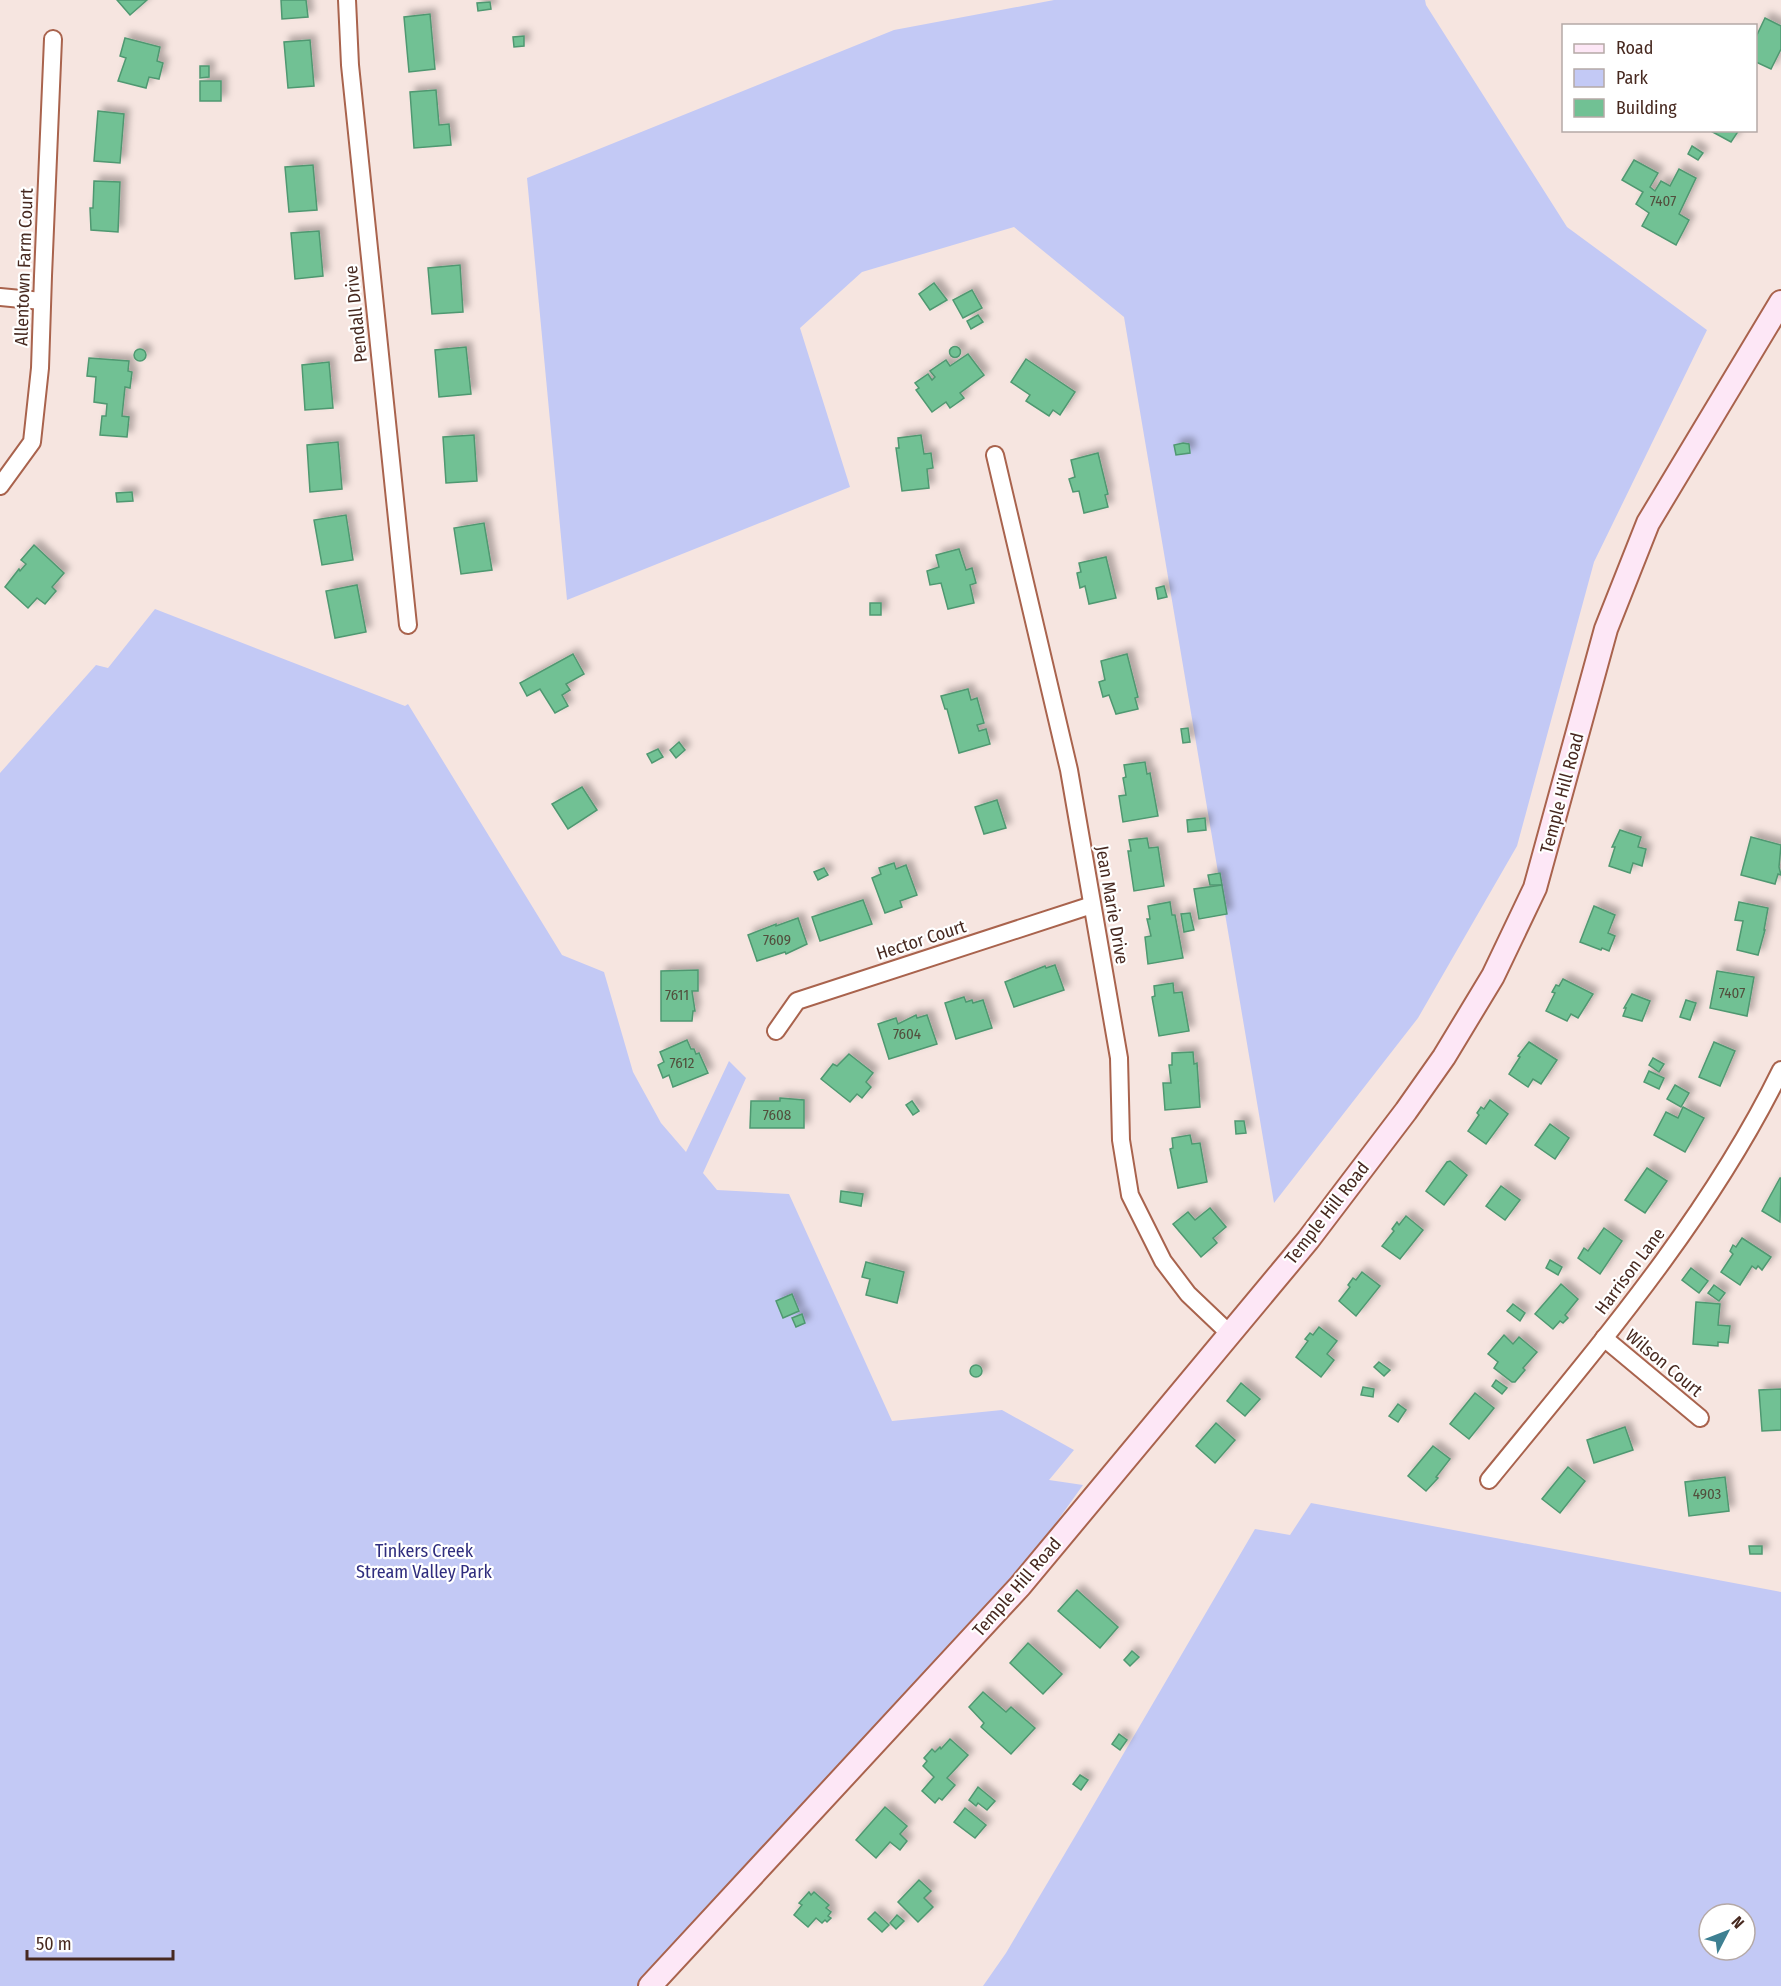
<svg xmlns="http://www.w3.org/2000/svg" width="1781" height="1986" font-family="'Fira Sans Condensed',sans-serif">
  <style>
    .green { fill: #c3c9f5; fill-rule: evenodd }
    .building { fill: #71c194; stroke: #4f9871; stroke-width: 1.5; filter: url(#shadow) }
    .lines { fill: none; stroke-linecap: round; stroke-linejoin: round }
    .street-casing { stroke: #a9634d; stroke-width: 20 }
    .secondary-casing { stroke: #a9634d; stroke-width: 26 }
    .street { stroke: #fff; stroke-width: 16 }
    .secondary { stroke: #fde7f6; stroke-width: 22 }
    .labels { text-anchor: middle; stroke-width: 4.5; stroke-linejoin: round; paint-order: stroke }
    .number-label { font-size: 15px; fill: #524f3d }
    .street-label { font-size: 18px; fill: #472920; stroke: #fff }
    .park-label { font-size: 18px; fill: #2f2d7e; stroke: #fff }
  </style>
  <defs>
    <filter id="shadow"><feDropShadow dx="5.5" dy="-5.5" stdDeviation="3" flood-color="#0004"/></filter>
  </defs>
  <rect width="100%" height="100%" fill="#f6e5e0"/>
  <g class="green">
    <polygon points="1054,0 1425,0 1426,5 1567,227 1707,330 1594,562 1517,846 1418,1018 1274,1203 1124,317 1014,227 862,272 800,328 850,487 567,600 527,178 894,30"/>
    <polygon points="155,609 405,706 408,704 562,955 604,972 633,1072 661,1123 686,1152 729,1061 746,1078 703,1173 717,1190 789,1194 892,1421 1002,1410 1074,1450 1049,1480 1083,1485 1028,1562 643,1986 0,1986 0,773 96,665 108,668"/>
    <path d="M1311,1503L1781,1592V1986H983L1006,1953L1080,1828L1255,1529L1290,1535ZM1709,1914H1745V1950H1709Z"/>
  </g>
  <g class="building">
    <polygon points="117,0 147,0 130,15"/>
    <polygon points="281,0 306,0 308,17 282,19"/>
    <polygon points="490,2 491,9 478,11 477,3"/>
    <polygon points="430,14 435,69 409,72 404,17"/>
    <polygon points="1765,18 1781,26 1781,49 1771,69 1756,62 1756,37"/>
    <polygon points="524,36 524,46 514,47 513,37"/>
    <polygon points="125,38 160,47 157,61 163,63 159,79 149,77 146,88 118,81 126,58 120,56"/>
    <polygon points="310,40 314,86 288,88 284,42"/>
    <polygon points="200,66 209,66 209,77 200,78"/>
    <rect x="200" y="81" width="21" height="20"/>
    <polygon points="436,90 439,125 449,124 451,145 414,148 410,92"/>
    <polygon points="98,111 124,114 120,163 94,161"/>
    <polygon points="1709,130 1739,130 1731,142"/>
    <polygon points="1692,146 1703,153 1698,160 1688,154"/>
    <polygon points="1634,160 1658,173 1650,187 1655,191 1661,181 1670,186 1679,169 1696,178 1679,214 1689,220 1676,245 1642,226 1649,213 1636,204 1643,192 1622,180"/>
    <polygon points="313,165 317,210 289,212 285,167"/>
    <polygon points="94,181 120,182 118,232 91,230 90,208 93,208"/>
    <polygon points="319,231 323,276 295,279 291,233"/>
    <polygon points="460,265 463,312 432,314 428,268"/>
    <polygon points="934,283 947,300 930,310 919,294"/>
    <polygon points="972,290 982,308 963,318 953,300"/>
    <polygon points="978,315 983,322 971,329 967,321"/>
    <circle cx="955" cy="352" r="5.5"/>
    <polygon points="466,347 471,394 439,397 435,350"/>
    <circle cx="140" cy="355" r="6"/>
    <polygon points="968,354 984,375 960,393 964,398 950,408 946,402 932,412 916,390 919,388 915,383 928,374 932,380 935,377 930,371 946,360 950,366"/>
    <polygon points="89,358 129,361 128,371 132,372 130,388 125,387 122,416 129,417 127,437 100,435 102,416 106,416 107,404 94,402 96,377 87,376"/>
    <polygon points="1026,359 1075,392 1060,415 1053,410 1049,416 1026,401 1030,395 1011,382"/>
    <polygon points="329,362 333,408 305,410 302,365"/>
    <polygon points="474,435 477,481 446,483 443,437"/>
    <polygon points="921,435 924,454 931,453 933,468 927,469 929,488 902,491 896,448 899,448 898,438"/>
    <polygon points="338,442 342,489 310,492 307,445"/>
    <polygon points="1183,443 1189,444 1190,453 1176,455 1174,445"/>
    <polygon points="1098,453 1108,494 1105,495 1108,507 1084,513 1079,491 1073,492 1069,479 1075,477 1071,460"/>
    <polygon points="132,492 133,501 117,502 116,493"/>
    <polygon points="346,515 353,560 322,565 314,520"/>
    <polygon points="484,523 492,570 461,574 454,528"/>
    <polygon points="34,545 64,573 52,587 56,591 45,604 37,598 28,608 5,587 19,569 20,571 26,564 21,560"/>
    <polygon points="959,549 966,570 972,568 976,583 970,585 974,603 948,609 941,583 930,585 927,571 939,567 936,555"/>
    <polygon points="1106,557 1116,598 1089,604 1085,586 1080,588 1077,573 1081,572 1079,563"/>
    <polygon points="357,585 366,632 335,638 326,591"/>
    <polygon points="1164,586 1167,597 1158,599 1156,588"/>
    <rect x="870" y="603" width="11" height="12"/>
    <polygon points="573,654 584,674 566,684 570,690 562,695 568,706 555,713 540,689 527,696 520,683"/>
    <polygon points="1127,654 1138,697 1135,698 1138,709 1116,714 1109,695 1103,697 1099,682 1105,680 1101,661"/>
    <polygon points="968,689 971,700 977,698 984,723 977,725 979,731 986,729 990,744 959,753 947,709 945,709 941,696"/>
    <polygon points="1188,728 1190,742 1183,743 1181,729"/>
    <polygon points="679,742 685,750 676,758 670,750"/>
    <polygon points="658,749 663,757 652,763 647,754"/>
    <polygon points="1145,762 1147,774 1150,773 1158,816 1123,822 1119,796 1126,795 1123,778 1126,777 1124,765"/>
    <polygon points="582,787 597,810 568,829 552,804"/>
    <polygon points="997,800 1006,828 984,834 975,807"/>
    <polygon points="1205,818 1206,830 1188,832 1187,820"/>
    <polygon points="1620,830 1641,837 1638,847 1646,849 1642,866 1633,863 1630,873 1609,866 1615,847 1612,847"/>
    <polygon points="1751,837 1781,845 1779,867 1781,875 1778,874 1775,884 1741,875"/>
    <polygon points="1147,838 1149,848 1158,847 1164,886 1134,891 1128,851 1131,851 1129,840"/>
    <polygon points="894,863 896,869 906,865 917,895 900,901 902,907 885,913 872,878 881,874 879,868"/>
    <polygon points="824,868 828,875 818,880 814,872"/>
    <polygon points="1220,873 1222,885 1210,885 1208,875"/>
    <polygon points="1222,885 1227,914 1199,919 1194,889"/>
    <polygon points="863,900 872,924 820,941 812,917"/>
    <polygon points="1170,902 1172,915 1175,915 1183,958 1148,964 1145,937 1151,936 1147,919 1150,919 1148,906"/>
    <polygon points="1739,902 1768,908 1764,930 1765,930 1758,955 1737,950 1743,921 1735,920"/>
    <polygon points="1594,906 1615,915 1608,933 1615,936 1609,951 1602,948 1601,950 1580,942"/>
    <polygon points="1190,913 1194,930 1184,932 1181,914"/>
    <polygon points="798,918 807,944 786,954 785,952 757,961 748,935 776,924 776,926"/>
    <polygon points="1055,965 1064,990 1014,1007 1005,982 1045,966 1046,968"/>
    <polygon points="698,970 698,991 692,991 695,1011 693,1011 692,1021 661,1021 661,971"/>
    <polygon points="1717,971 1754,977 1747,1016 1710,1008"/>
    <polygon points="1563,979 1593,994 1578,1018 1571,1014 1567,1021 1546,1011 1555,993 1552,992 1556,985 1559,986"/>
    <polygon points="1173,983 1174,993 1182,992 1189,1031 1159,1036 1152,997 1155,996 1154,986"/>
    <polygon points="1632,994 1650,1001 1642,1021 1623,1016 1626,1008 1624,1008"/>
    <polygon points="964,997 966,1002 972,1000 973,1003 983,1000 992,1028 956,1039 945,1003"/>
    <polygon points="1686,1000 1696,1003 1690,1020 1680,1017"/>
    <polygon points="916,1015 917,1018 927,1015 937,1044 889,1059 878,1024 896,1018 898,1024"/>
    <polygon points="687,1040 691,1049 694,1049 696,1054 699,1053 708,1073 673,1087 669,1075 663,1078 658,1065 664,1062 660,1052"/>
    <polygon points="1529,1042 1557,1060 1541,1084 1533,1079 1528,1087 1509,1074 1520,1057 1518,1056"/>
    <polygon points="1714,1042 1735,1051 1720,1086 1699,1077"/>
    <polygon points="1193,1052 1194,1064 1197,1063 1200,1107 1165,1110 1163,1083 1171,1083 1169,1065 1172,1065 1172,1053"/>
    <polygon points="849,1054 873,1073 866,1082 871,1087 862,1098 857,1094 850,1102 821,1079 833,1064 837,1066"/>
    <polygon points="1653,1058 1664,1064 1659,1072 1649,1065"/>
    <polygon points="1649,1071 1664,1078 1659,1089 1644,1082"/>
    <polygon points="1675,1085 1689,1093 1681,1107 1667,1099"/>
    <polygon points="780,1098 804,1100 804,1128 750,1128 751,1101 780,1101"/>
    <polygon points="1490,1100 1508,1114 1486,1144 1468,1131 1479,1115 1477,1113 1481,1107 1484,1109"/>
    <polygon points="912,1101 919,1111 913,1115 906,1105"/>
    <polygon points="1683,1107 1704,1118 1685,1152 1654,1135 1666,1112 1678,1118"/>
    <polygon points="1235,1121 1244,1121 1246,1133 1236,1134"/>
    <polygon points="1550,1124 1569,1138 1555,1159 1535,1145"/>
    <polygon points="1190,1135 1192,1144 1200,1143 1207,1182 1178,1188 1170,1149 1173,1148 1172,1138"/>
    <polygon points="1450,1161 1467,1175 1444,1205 1426,1191 1447,1162"/>
    <polygon points="1647,1168 1667,1181 1645,1213 1625,1200"/>
    <polygon points="1780,1178 1781,1178 1780,1222 1762,1211"/>
    <polygon points="1501,1186 1520,1200 1505,1220 1486,1206"/>
    <polygon points="841,1191 863,1194 861,1206 840,1202"/>
    <polygon points="1210,1208 1226,1227 1213,1238 1217,1243 1201,1257 1173,1224 1188,1212 1195,1220"/>
    <polygon points="1406,1216 1423,1230 1400,1259 1382,1246 1394,1231 1392,1229 1397,1222 1399,1225"/>
    <polygon points="1604,1228 1622,1241 1600,1274 1578,1258 1584,1248 1588,1251"/>
    <polygon points="1742,1238 1771,1257 1762,1270 1758,1266 1756,1269 1752,1266 1740,1285 1721,1272 1733,1254 1730,1251 1733,1245 1736,1247"/>
    <polygon points="1550,1260 1562,1267 1558,1275 1546,1268"/>
    <polygon points="866,1262 904,1272 897,1303 866,1295 870,1279 862,1277"/>
    <polygon points="1691,1268 1708,1281 1699,1293 1682,1280"/>
    <polygon points="1362,1272 1380,1286 1356,1316 1339,1301 1350,1287 1348,1285 1353,1278 1356,1280"/>
    <polygon points="1561,1284 1578,1299 1565,1315 1568,1318 1563,1323 1560,1321 1553,1329 1535,1314"/>
    <polygon points="1714,1285 1725,1293 1719,1301 1708,1293"/>
    <polygon points="792,1294 799,1311 783,1318 776,1301"/>
    <polygon points="1696,1302 1720,1304 1718,1325 1730,1326 1728,1343 1718,1342 1718,1346 1693,1344"/>
    <polygon points="1513,1304 1525,1313 1520,1321 1507,1311"/>
    <polygon points="802,1314 805,1323 796,1327 792,1318"/>
    <polygon points="1319,1327 1337,1341 1327,1354 1334,1360 1321,1377 1296,1357 1308,1341 1305,1339 1310,1333 1313,1335"/>
    <polygon points="1504,1335 1513,1344 1519,1337 1537,1352 1523,1368 1525,1370 1515,1382 1512,1382 1494,1368 1498,1362 1488,1354"/>
    <polygon points="1379,1362 1390,1370 1384,1376 1374,1367"/>
    <circle cx="976" cy="1371" r="6"/>
    <polygon points="1496,1380 1507,1388 1502,1394 1492,1386"/>
    <polygon points="1241,1383 1260,1399 1245,1416 1227,1401"/>
    <polygon points="1363,1387 1374,1389 1373,1397 1361,1395"/>
    <polygon points="1781,1389 1781,1430 1762,1431 1759,1390"/>
    <polygon points="1475,1393 1494,1408 1469,1439 1450,1424"/>
    <polygon points="1398,1404 1406,1410 1398,1422 1389,1416"/>
    <polygon points="1216,1423 1235,1440 1215,1463 1196,1446"/>
    <polygon points="1625,1427 1633,1450 1594,1463 1587,1440"/>
    <polygon points="1433,1446 1450,1459 1436,1477 1438,1478 1426,1491 1408,1476"/>
    <polygon points="1568,1467 1585,1481 1560,1513 1542,1499"/>
    <polygon points="1725,1477 1729,1511 1689,1516 1685,1482"/>
    <polygon points="1749,1546 1762,1546 1762,1554 1750,1554"/>
    <polygon points="1077,1590 1118,1627 1100,1648 1058,1611"/>
    <polygon points="1028,1643 1062,1674 1043,1694 1010,1663"/>
    <polygon points="1132,1651 1139,1657 1130,1666 1124,1660"/>
    <polygon points="983,1692 1006,1712 1011,1707 1035,1728 1011,1754 981,1727 984,1723 969,1707"/>
    <polygon points="1119,1734 1127,1740 1120,1750 1112,1744"/>
    <polygon points="950,1739 968,1755 947,1778 955,1785 942,1800 939,1798 935,1803 922,1791 934,1777 923,1766 927,1761 924,1758 932,1749 935,1752 940,1747 941,1749"/>
    <polygon points="1080,1775 1088,1780 1081,1790 1073,1784"/>
    <polygon points="978,1787 995,1801 987,1810 978,1803 976,1806 969,1800"/>
    <polygon points="885,1807 907,1826 900,1834 907,1841 900,1850 890,1842 876,1858 856,1840"/>
    <polygon points="965,1808 986,1825 975,1838 954,1822"/>
    <polygon points="919,1880 931,1891 924,1898 933,1907 918,1922 898,1902"/>
    <polygon points="809,1892 811,1895 814,1892 829,1905 826,1908 831,1912 828,1916 831,1918 827,1922 825,1920 822,1923 816,1918 808,1927 794,1915 802,1905 799,1903"/>
    <polygon points="875,1912 889,1925 882,1932 868,1919"/>
    <polygon points="897,1915 904,1921 896,1929 890,1923"/>
  </g>
  <g class="lines">
    <g class="street-casing">
      <g id="street">
        <polyline points="347,0 350,65 408,625"/>
        <polyline points="0,297 42,301"/>
        <polyline points="995,455 1069,770 1119,1058 1121,1140 1130,1195 1163,1261 1188,1294 1230,1334"/>
        <polyline points="0,486 32,442 40,368 43,276 53,39"/>
        <polyline points="776,1031 797,1001 1092,905"/>
        <polyline points="1604,1338 1700,1418"/>
        <path d="M1489,1480C1595,1350 1707,1221 1781,1070"/>
      </g>
    </g>
    <g class="secondary-casing">
      <polyline id="secondary" points="650,1986 1020,1586 1308,1240 1406,1111 1444,1057 1493,976 1535,888 1606,629 1648,523 1781,302"/>
    </g>
    <use href="#street" class="street"/>
    <use href="#secondary" class="secondary"/>
  </g>
  <g class="labels">
    <g class="number-label">
      <text x="1663" y="206">7407</text>
      <text x="777" y="945">7609</text>
      <text x="1732" y="998">7407</text>
      <text x="677" y="1000">7611</text>
      <text x="907" y="1039">7604</text>
      <text x="682" y="1068">7612</text>
      <text x="777" y="1120">7608</text>
      <text x="1707" y="1499">4903</text>
    </g>
    <g class="street-label">
      <text transform="translate(24 267) rotate(-88)" y="6">Allentown Farm Court</text>
      <text transform="translate(356 314) rotate(-96)" y="6">Pendall Drive</text>
      <text transform="translate(1562 793) rotate(-75)" y="6">Temple Hill Road</text>
      <text transform="translate(1112 905) rotate(80)" y="6">Jean Marie Drive</text>
      <text transform="translate(921 940) rotate(-18)" y="6">Hector Court</text>
      <text transform="translate(1327 1213) rotate(-52)" y="6">Temple Hill Road</text>
      <text transform="translate(1630 1271) rotate(-53)" y="6">Harrison Lane</text>
      <text transform="translate(1664 1363) rotate(40)" y="6">Wilson Court</text>
      <text transform="translate(1017 1587) rotate(-49)" y="6">Temple Hill Road</text>
    </g>
    <g class="park-label">
      <text x="424" y="1557">Tinkers Creek<tspan x="424" dy="21">Stream Valley Park</tspan></text>
    </g>
  </g>
  <rect x="1562" y="24" width="195" height="108" fill="#ffffff" stroke="#b5a9a6" stroke-width="1.5"/>
  <rect x="1574" y="44" width="30" height="9" fill="#fde7f6" stroke="#b5a9a6" stroke-width="1.5"/>
  <text x="1616" y="54" font-size="18" fill="#472920">Road</text>
  <rect x="1574" y="69" width="30" height="18" fill="#c3c9f5" stroke="#b5a9a6" stroke-width="1.5"/>
  <text x="1616" y="84" font-size="18" fill="#472920">Park</text>
  <rect x="1574" y="99" width="30" height="18" fill="#71c194" stroke="#b5a9a6" stroke-width="1.5"/>
  <text x="1616" y="114" font-size="18" fill="#472920">Building</text>
  <g transform="translate(1727 1932) rotate(48)"><circle r="28" fill="#ffffff" stroke="#b5a9a6" stroke-width="1.5"/>
  <path d="M0-4.5L10 22L0 15L-10 22Z" fill="#3e8092"/>
  <text y="-9" font-size="16" font-weight="bold" text-anchor="middle" fill="#472920">N</text>
  </g>
  <path d="M27 1950v9h146v-9" fill="none" stroke="#472920" stroke-width="3"/>
  <text x="36" y="1950" font-size="18" fill="#472920" stroke="#ffffff" stroke-width="4.5" paint-order="stroke">50 m</text>
</svg>
